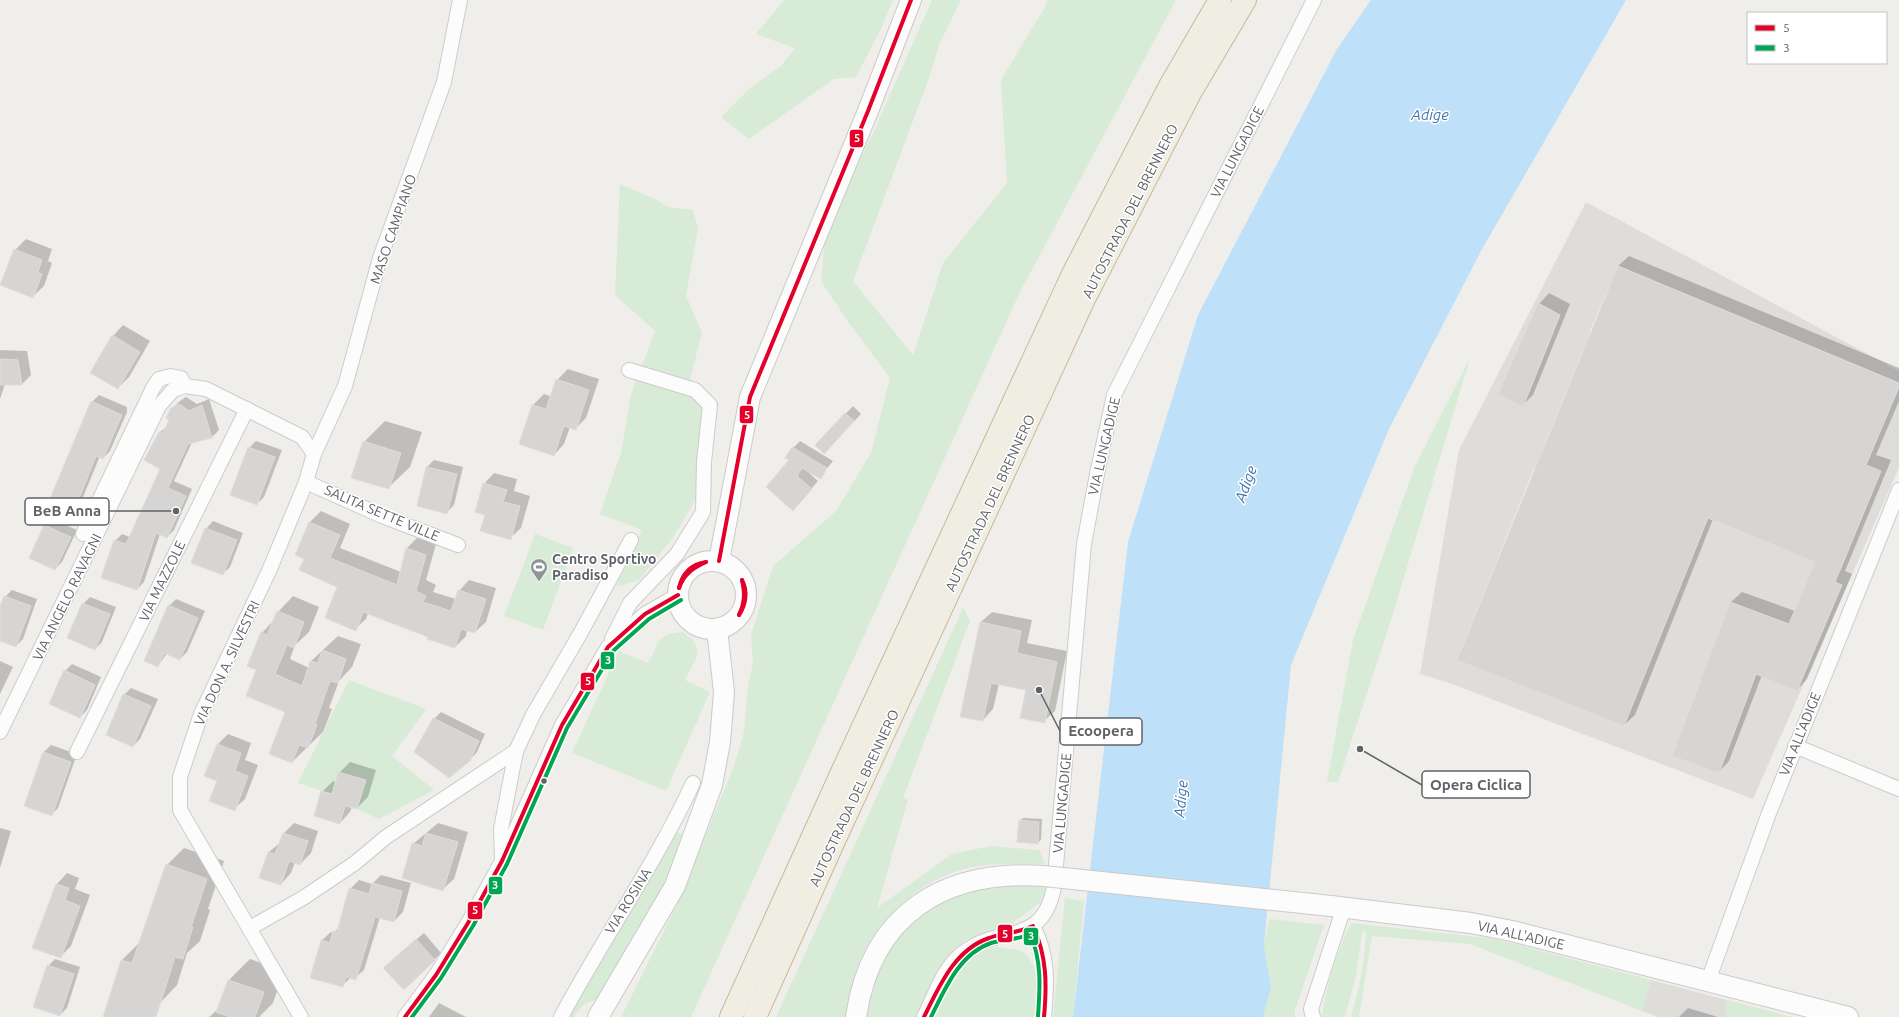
<svg xmlns="http://www.w3.org/2000/svg" width="1899" height="1017" font-family="Ubuntu,sans-serif">
  <style>
    .industrial { fill: #dfddda; fill-rule: evenodd }
    .green { fill: #d8ebd6 }
    .water { fill: #bfe0f9 }
    .shadow { fill: #0003 }
    .building { fill: #d6d5d3; stroke: #deddd9 }
    .lines { fill: none; stroke-linecap: round; stroke-linejoin: round }
    .street-casing { stroke: #cbcccc; stroke-width: 16 }
    .secondary-casing { stroke: #cacacb; stroke-width: 22 }
    .highway-casing { stroke: #c8b996; stroke-width: 24 }
    .street { stroke: #fdfcfc; stroke-width: 14 }
    .secondary { stroke: #fdfcfc; stroke-width: 20 }
    .highway { stroke: #f0ede3; stroke-width: 22 }
    .secondary-bridge-casing { stroke: #cacacb; stroke-width: 22; stroke-linecap: butt }
    .secondary-bridge { stroke: #fdfcfc; stroke-width: 20 }
    .bus-1-casing { stroke: #fff; stroke-width: 7 }
    .bus-2-casing { stroke: #fff; stroke-width: 7 }
    .bus-1 { stroke: #e4002b; stroke-width: 4 }
    .bus-2 { stroke: #00a651; stroke-width: 4 }
    .bus-dot { fill: #5f6368; stroke: #fff; stroke-width: 1.5 }
    .labels { text-anchor: middle; stroke-width: 3; stroke-linejoin: round; paint-order: stroke }
    .street-label { font-size: 14px; fill: #5f6368; stroke: #fff }
    .poi-label { font-size: 14px; font-weight: bold; fill: #5f6368; stroke: #fff; text-anchor: start }
    .water-label { font-size: 15px; font-style: italic; fill: #4174aa; stroke: #fff }
    .leader { fill: none; stroke: #5f6368; stroke-width: 1.5 }
    .callout-dot { fill: #5f6368; stroke: #fff; stroke-width: 1.5 }
    .callout { fill: #fff; stroke: #5f6368; stroke-width: 1.5 }
    .callout-label { font-size: 15px; text-anchor: middle; font-weight: bold; fill: #5f6368 }
    .line-badge { stroke: #fff; stroke-width: 1.5 }
    .badge-label { font-size: 11px; text-anchor: middle; font-weight: bold; fill: #fff }
  </style>
  <rect width="100%" height="100%" fill="#efeeea"/>
  <g class="industrial">
    <path d="M1586,202L1899,371V383L1618,266L1589,333L1872,451L1899,387V468L1753,799L1452,684L1420,674L1459,450ZM1538,303L1560,315L1523,407L1498,394ZM1583,350L1881,472L1840,572L1542,450ZM1534,468L1701,535L1624,726L1457,659ZM1811,572L1842,585L1766,677ZM1730,602L1777,620L1719,773L1672,755Z"/>
    <polygon points="1651,980 1791,1017 1658,1017 1642,1011"/>
  </g>
  <g class="green">
    <polygon points="784,0 893,0 881,29 856,77 834,79 749,139 721,117 751,87 781,66 795,48 756,34"/>
    <polygon points="932,0 961,0 939,45 929,78 853,281 913,355 943,263 1007,183 1001,80 1045,7 1047,0 1176,0 1019,294 691,1017 621,1017 678,903 734,766 744,732 748,688 753,662 751,635 773,566 836,511 871,453 890,378 849,323 821,281 826,230 874,131"/>
    <polygon points="620,184 653,198 669,207 693,210 698,228 686,296 702,333 690,379 717,406 703,487 672,539 639,580 616,587 642,530 600,514 621,453 631,395 655,331 615,295"/>
    <polygon points="1470,358 1391,620 1338,782 1327,782 1353,640 1415,466"/>
    <polygon points="535,534 573,548 543,630 504,616"/>
    <path d="M963,608L970,621L903,798L908,799L877,908L952,854L991,846L1039,850L1045,864C1023,864 1000,863 978,866C928,874 885,911 862,955C853,974 850,997 846,1017H776Z"/>
    <path d="M683,632C709,651 694,658 685,680L710,692L666,791L572,753L619,651L648,663C661,641 654,635 683,632Z"/>
    <polygon points="349,680 426,709 392,756 434,790 379,819 357,809 366,781 338,772 332,794 298,783"/>
    <path d="M672,831L685,835L656,902L596,1000C584,1002 580,1007 574,1017H563Z"/>
    <path d="M1008,884L1048,887L1040,903L1025,914L1012,923L965,940L954,950L937,971L917,1017H866C867,1001 873,985 880,970C907,909 946,895 1008,884Z"/>
    <polygon points="1065,898 1084,901 1073,1017 1053,1017"/>
    <polygon points="1269,919 1324,925 1295,1010 1295,1017 1263,1017 1271,987 1264,945"/>
    <path d="M1351,923L1496,939L1651,980L1642,1011L1470,944L1372,936L1359,1017H1351C1359,989 1365,961 1366,932L1362,931L1356,976L1345,1017H1322C1326,985 1337,952 1351,923Z"/>
    <path d="M997,947L1019,950L1027,955L1036,970L1039,981L1035,1017H933C944,996 953,965 976,953C981,949 990,949 997,947Z"/>
    <polygon points="1725,1000 1791,1017 1729,1017 1726,1016"/>
  </g>
  <polygon class="water" points="1371,0 1626,0 1481,251 1389,429 1291,665 1264,945 1271,987 1263,1017 1073,1017 1128,542 1198,315 1337,49"/>
  <g class="shadow">
    <polygon points="26,239 52,249 48,261 52,263 44,286 33,296 15,250"/>
    <polygon points="1629,256 1899,368 1899,401 1876,455 1891,460 1845,571 1852,574 1807,679 1797,690 1762,675 1729,761 1719,772 1674,755 1731,602 1742,592 1795,611 1816,561 1713,519 1635,715 1624,725 1618,266"/>
    <polygon points="1549,293 1570,304 1533,395 1523,405 1539,304"/>
    <polygon points="123,325 150,341 129,377 118,388 113,336"/>
    <polygon points="0,350 27,351 31,375 22,384 5,384 0,399"/>
    <polygon points="568,369 599,379 586,418 575,429 570,427 564,444 554,455 520,444 533,405 544,394 552,397 557,380"/>
    <polygon points="99,395 127,407 127,412 110,451 103,458 100,456 81,502 74,509 92,402"/>
    <polygon points="186,397 197,404 209,399 219,430 212,437 192,442 174,481 192,489 174,530 167,537 160,534 144,582 137,589 115,541 122,534 130,537 161,468 145,460 160,432 168,426 172,408 180,401"/>
    <polygon points="853,406 861,414 831,446 816,445"/>
    <polygon points="385,421 422,432 410,467 389,487 364,442"/>
    <polygon points="256,441 282,450 264,497 257,504 249,448"/>
    <polygon points="800,441 833,461 820,477 805,469 818,481 800,502 791,460 793,448"/>
    <polygon points="434,460 463,467 454,505 447,512 427,467"/>
    <polygon points="494,473 517,479 514,491 530,496 521,528 510,538 486,514 484,484"/>
    <polygon points="321,511 350,524 340,548 401,572 407,548 418,537 436,544 426,580 436,585 433,592 456,599 459,591 469,580 496,588 486,622 475,632 467,630 466,636 455,647 368,613 366,619 355,629 339,586 305,558 296,554 310,522"/>
    <polygon points="52,519 77,530 62,562 55,569 45,526"/>
    <polygon points="213,521 243,533 230,567 222,574 206,529"/>
    <polygon points="12,590 37,599 23,639 16,646 0,640 0,609 5,597"/>
    <polygon points="293,596 319,607 309,632 295,645 290,659 309,668 311,661 338,636 361,644 352,667 339,681 329,708 332,709 323,732 292,762 286,711 258,669 262,633 274,620 278,612"/>
    <polygon points="90,597 116,607 102,642 95,649 83,604"/>
    <polygon points="176,599 205,611 187,652 180,659 167,653 158,666 169,606"/>
    <polygon points="992,612 1032,620 1027,643 1067,651 1055,711 1044,721 1027,690 999,684 993,709 983,720 981,622"/>
    <polygon points="0,661 13,667 0,694"/>
    <polygon points="72,664 101,677 87,710 80,717 65,671"/>
    <polygon points="131,688 158,699 140,739 133,746 124,695"/>
    <polygon points="441,712 485,734 477,752 470,760 434,719"/>
    <polygon points="228,734 251,743 245,760 258,765 245,799 234,809 217,745"/>
    <polygon points="51,745 77,754 58,808 51,815 44,752"/>
    <polygon points="350,762 376,770 368,797 357,808 352,807 350,812 340,823 322,792 333,781 336,782 339,773"/>
    <polygon points="1023,818 1042,819 1041,840 1037,843 1020,821"/>
    <polygon points="294,823 318,831 311,853 300,864 295,862 291,873 281,884 269,852 281,842 284,833"/>
    <polygon points="438,823 468,832 454,879 443,889 413,844"/>
    <polygon points="0,828 11,831 0,868"/>
    <polygon points="184,848 224,861 208,909 210,910 200,941 187,953 177,985 160,1003 151,1017 103,1017 122,960 139,943 167,865"/>
    <polygon points="67,873 79,878 75,889 90,895 71,946 60,957 33,947 57,884"/>
    <polygon points="381,875 411,883 403,912 394,921 380,917 364,970 355,978 351,977 342,986 322,940 331,932 334,933 340,925 350,889 359,880 372,884"/>
    <polygon points="424,933 441,953 434,960 391,961"/>
    <polygon points="55,959 80,967 67,1008 60,1015 48,966"/>
    <polygon points="250,959 284,971 273,1003 259,1017 209,1017 216,1011 218,1011 229,980"/>
    <polygon points="439,1003 466,1017 429,1017"/>
    <polygon points="1688,1008 1718,1017 1679,1017"/>
  </g>
  <g class="building">
    <polygon points="14,249 42,260 38,272 42,274 33,298 0,285"/>
    <polygon points="1618,266 1899,383 1899,387 1866,465 1881,471 1835,582 1842,585 1797,691 1756,674 1719,773 1672,756 1730,602 1789,624 1815,562 1708,518 1624,726 1457,660"/>
    <polygon points="1538,303 1560,315 1523,407 1498,394"/>
    <polygon points="112,335 140,352 118,389 90,373"/>
    <polygon points="0,359 18,360 22,385 0,385"/>
    <polygon points="556,379 589,390 576,430 564,426 554,456 519,444 532,405 546,409"/>
    <polygon points="91,401 122,415 103,459 96,456 74,511 49,501"/>
    <polygon points="179,404 189,411 202,405 212,438 188,444 168,488 186,496 167,538 156,533 137,590 101,578 114,540 126,544 160,469 144,460 159,432 163,433 169,420 166,418 171,408"/>
    <polygon points="845,413 854,421 824,454 815,445"/>
    <polygon points="363,441 401,453 389,489 351,478"/>
    <polygon points="248,447 275,457 257,505 230,495"/>
    <polygon points="792,447 827,468 821,479 802,468 797,476 812,489 793,511 766,487 789,460 785,458"/>
    <polygon points="426,467 457,474 447,514 417,506"/>
    <polygon points="483,483 507,490 503,502 520,506 511,540 480,531 485,515 475,512"/>
    <polygon points="309,522 340,535 330,558 397,585 406,548 426,555 416,591 426,596 423,602 451,611 458,590 486,599 475,633 461,629 455,648 427,639 428,637 363,612 356,631 325,618 337,587 299,570 304,559 295,555"/>
    <polygon points="44,525 71,537 55,570 29,558"/>
    <polygon points="205,528 237,540 223,575 191,563"/>
    <polygon points="4,596 31,606 16,647 0,641 0,606"/>
    <polygon points="82,603 110,614 95,650 67,638"/>
    <polygon points="168,605 198,618 180,660 164,653 158,667 144,661"/>
    <polygon points="277,611 304,622 294,648 287,645 275,674 302,686 310,661 318,663 322,650 346,659 338,683 330,681 315,724 317,725 308,748 299,745 292,763 269,754 285,712 246,696 256,670 247,666 261,632 267,635"/>
    <polygon points="980,622 1021,631 1017,653 1057,662 1045,723 1020,718 1026,690 991,683 983,721 960,717"/>
    <polygon points="64,670 95,685 80,718 49,704"/>
    <polygon points="123,694 151,706 133,747 106,735"/>
    <polygon points="433,718 479,741 470,761 449,778 414,752"/>
    <polygon points="217,744 241,753 235,771 248,776 235,811 209,801 217,781 204,776"/>
    <polygon points="43,752 71,762 52,816 24,806"/>
    <polygon points="338,772 366,780 357,809 345,806 340,824 314,816 321,791 332,794"/>
    <polygon points="1019,820 1039,822 1038,844 1017,842"/>
    <polygon points="283,833 308,841 300,865 289,861 281,885 259,878 268,852 275,854"/>
    <polygon points="426,833 458,842 443,891 402,878 412,843 422,846"/>
    <polygon points="166,864 207,879 191,927 193,927 183,959 175,957 156,1017 103,1017 121,960 132,963"/>
    <polygon points="372,883 402,891 394,922 375,917 356,980 346,977 343,987 310,978 321,940 330,943 333,931 337,932 349,888 369,894"/>
    <polygon points="56,884 69,888 65,900 80,906 61,958 32,948"/>
    <polygon points="416,939 435,960 404,990 383,968"/>
    <polygon points="47,965 74,974 60,1016 33,1007"/>
    <polygon points="228,980 264,992 255,1017 230,1017 216,1012"/>
  </g>
  <g class="lines">
    <g class="street-casing">
      <g id="street">
        <polyline points="306,482 382,516 458,545"/>
        <polyline points="83,534 153,388 159,379 171,376 181,378 185,386"/>
        <polyline points="612,639 630,603 677,554 703,512 704,462 710,405 695,390 629,370"/>
        <polyline points="0,732 159,406 173,390 185,386 206,389 302,437 314,454"/>
        <polyline points="1795,746 1899,789"/>
        <polyline points="77,752 247,409"/>
        <polyline points="502,858 501,829 516,751 534,713 580,634 631,540"/>
        <polyline points="1056,865 1084,544 1097,474 1114,395 1314,0"/>
        <path d="M1033,926C1049,957 1047,983 1044,1017"/>
        <polyline points="250,928 303,898 355,863 386,837 516,751"/>
        <polyline points="1708,981 1769,813 1899,490"/>
        <polyline points="301,1017 180,810 180,777 201,714 269,571 306,482 314,454 345,386 380,258 444,82 460,0"/>
        <polyline points="405,1017 436,975 468,923 502,861 562,725 608,647 645,614 678,595"/>
        <path d="M561,1017C603,938 655,865 693,783"/>
        <path d="M924,1017C934,997 941,974 957,958C995,921 1042,951 1054,887"/>
        <polyline points="1313,1017 1311,1009 1344,907"/>
      </g>
    </g>
    <g class="secondary-casing">
      <g id="secondary">
        <polyline points="719,561 750,397 868,111 911,0"/>
        <circle cx="712" cy="595" r="34"/>
        <polyline points="1331,906 1471,923 1512,931 1848,1017"/>
        <polyline points="598,1017 675,886 712,785 720,742 724,692 717,629"/>
        <path d="M856,1017C871,914 944,869 1044,876"/>
      </g>
    </g>
    <g class="highway-casing">
      <g id="highway">
        <polyline points="731,1017 843,770 1073,274 1170,86 1220,0"/>
        <polyline points="755,1017 833,843 1084,299 1190,93 1245,0"/>
      </g>
    </g>
    <use href="#street" class="street"/>
    <use href="#secondary" class="secondary"/>
    <use href="#highway" class="highway"/>
    <g class="secondary-bridge-casing">
      <polyline id="secondary-bridge" points="1044,876 1331,906"/>
    </g>
    <use href="#secondary-bridge" class="secondary-bridge"/>
    <g class="bus-1-casing">
      <g id="bus-1">
        <polyline points="719,561 750,397 868,111 911,0"/>
        <path d="M679,588C682,574 691,564 706,562"/>
        <path d="M679,588C684,574 693,568 706,562"/>
        <path d="M739,615C745,603 745,593 742,580"/>
        <path d="M739,615C746,605 748,591 742,580"/>
        <polyline points="405,1017 436,975 468,923 502,861 562,725 608,647 645,614 678,595"/>
        <path d="M924,1017C939,987 954,950 989,938C1004,932 1016,934 1033,926C1047,956 1047,985 1044,1017"/>
      </g>
    </g>
    <g class="bus-2-casing">
      <g id="bus-2">
        <polyline points="412,1017 441,978 473,926 507,864 567,728 613,651 649,619 681,600"/>
        <path d="M931,1017C945,989 959,954 991,943C1004,939 1018,940 1030,934C1042,960 1040,988 1038,1016"/>
      </g>
    </g>
    <use href="#bus-1" class="bus-1"/>
    <use href="#bus-2" class="bus-2"/>
  </g>
  <defs>
    <g id="stadium-pin" transform="scale(0.9)"><path d="M0 17L-7.5 6A9.5 9.5 0 1 1 7.5 6Z" fill="#919496" stroke="#fff"/><path d="M0-5a6.5 5 0 1 0 0 10a6.5 5 0 1 0 0-10ZM-3.5-1.8h7v3.6h-7Z" fill="#fff"/></g>
  </defs>
  <g fill-rule="evenodd">
    <use href="#stadium-pin" x="539" y="567"/>
  </g>
  <circle class="bus-dot" cx="544" cy="781" r="3.5"/>
  <g class="labels">
    <g class="street-label">
      <text transform="translate(1237 152) rotate(-63)" y="5">VIA LUNGADIGE</text>
      <text transform="translate(1130 211) rotate(-63)" y="5">AUTOSTRADA DEL BRENNERO</text>
      <text transform="translate(393 229) rotate(-71)" y="5">MASO CAMPIANO</text>
      <text transform="translate(1104 446) rotate(-77)" y="5">VIA LUNGADIGE</text>
      <text transform="translate(990 503) rotate(-65)" y="5">AUTOSTRADA DEL BRENNERO</text>
      <text transform="translate(382 513) rotate(23)" y="5">SALITA SETTE VILLE</text>
      <text transform="translate(162 581) rotate(-64)" y="5">VIA MAZZOLE</text>
      <text transform="translate(67 597) rotate(-64)" y="5">VIA ANGELO RAVAGNI</text>
      <text transform="translate(227 663) rotate(-65)" y="5">VIA DON A. SILVESTRI</text>
      <text transform="translate(1800 734) rotate(-68)" y="5">VIA ALL'ADIGE</text>
      <text transform="translate(854 798) rotate(-65)" y="5">AUTOSTRADA DEL BRENNERO</text>
      <text transform="translate(1062 803) rotate(-85)" y="5">VIA LUNGADIGE</text>
      <text transform="translate(628 901) rotate(-58)" y="5">VIA ROSINA</text>
      <text transform="translate(1521 935) rotate(13)" y="5">VIA ALL'ADIGE</text>
    </g>
    <g class="poi-label">
      <text x="552" y="564">Centro Sportivo<tspan x="552" dy="16">Paradiso</tspan></text>
    </g>
    <g class="water-label">
      <text x="1430" y="120">Adige</text>
      <text transform="translate(1246 484) rotate(-70)" y="5">Adige</text>
      <text transform="translate(1181 799) rotate(-85)" y="5">Adige</text>
    </g>
  </g>
  <path class="leader" d="M176 511L109 511M1039 690L1060 731M1360 749L1422 785"/>
  <g class="callout-dot">
    <circle cx="176" cy="511" r="4"/>
    <circle cx="1039" cy="690" r="4"/>
    <circle cx="1360" cy="749" r="4"/>
  </g>
  <g class="callout">
    <rect x="25" y="498" width="84" height="27" rx="4"/>
    <rect x="1060" y="718" width="82" height="27" rx="4"/>
    <rect x="1422" y="771" width="108" height="27" rx="4"/>
  </g>
  <g class="callout-label">
    <text x="67" y="516">BeB Anna</text>
    <text x="1101" y="736">Ecoopera</text>
    <text x="1476" y="790">Opera Ciclica</text>
  </g>
  <g class="line-badge">
    <rect x="849" y="129" width="15" height="19" rx="4" fill="#e4002b"/>
    <rect x="739" y="405" width="15" height="19" rx="4" fill="#e4002b"/>
    <rect x="600" y="651" width="15" height="19" rx="4" fill="#00a651"/>
    <rect x="580" y="672" width="15" height="19" rx="4" fill="#e4002b"/>
    <rect x="488" y="876" width="15" height="19" rx="4" fill="#00a651"/>
    <rect x="467" y="901" width="16" height="19" rx="4" fill="#e4002b"/>
    <rect x="997" y="924" width="16" height="19" rx="4" fill="#e4002b"/>
    <rect x="1023" y="927" width="16" height="19" rx="4" fill="#00a651"/>
  </g>
  <g class="badge-label">
    <text x="857" y="142">5</text>
    <text x="747" y="419">5</text>
    <text x="608" y="664">3</text>
    <text x="588" y="685">5</text>
    <text x="495" y="889">3</text>
    <text x="475" y="914">5</text>
    <text x="1005" y="938">5</text>
    <text x="1031" y="940">3</text>
  </g>
  <rect x="1747" y="12" width="140" height="52" fill="#ffffff" stroke="#bfc1c3"/>
  <rect x="1755" y="25" width="20" height="6" fill="#e4002b" stroke="#bfc1c3"/>
  <text x="1783" y="32" font-size="12" fill="#5f6368">5</text>
  <rect x="1755" y="45" width="20" height="6" fill="#00a651" stroke="#bfc1c3"/>
  <text x="1783" y="52" font-size="12" fill="#5f6368">3</text>
</svg>
